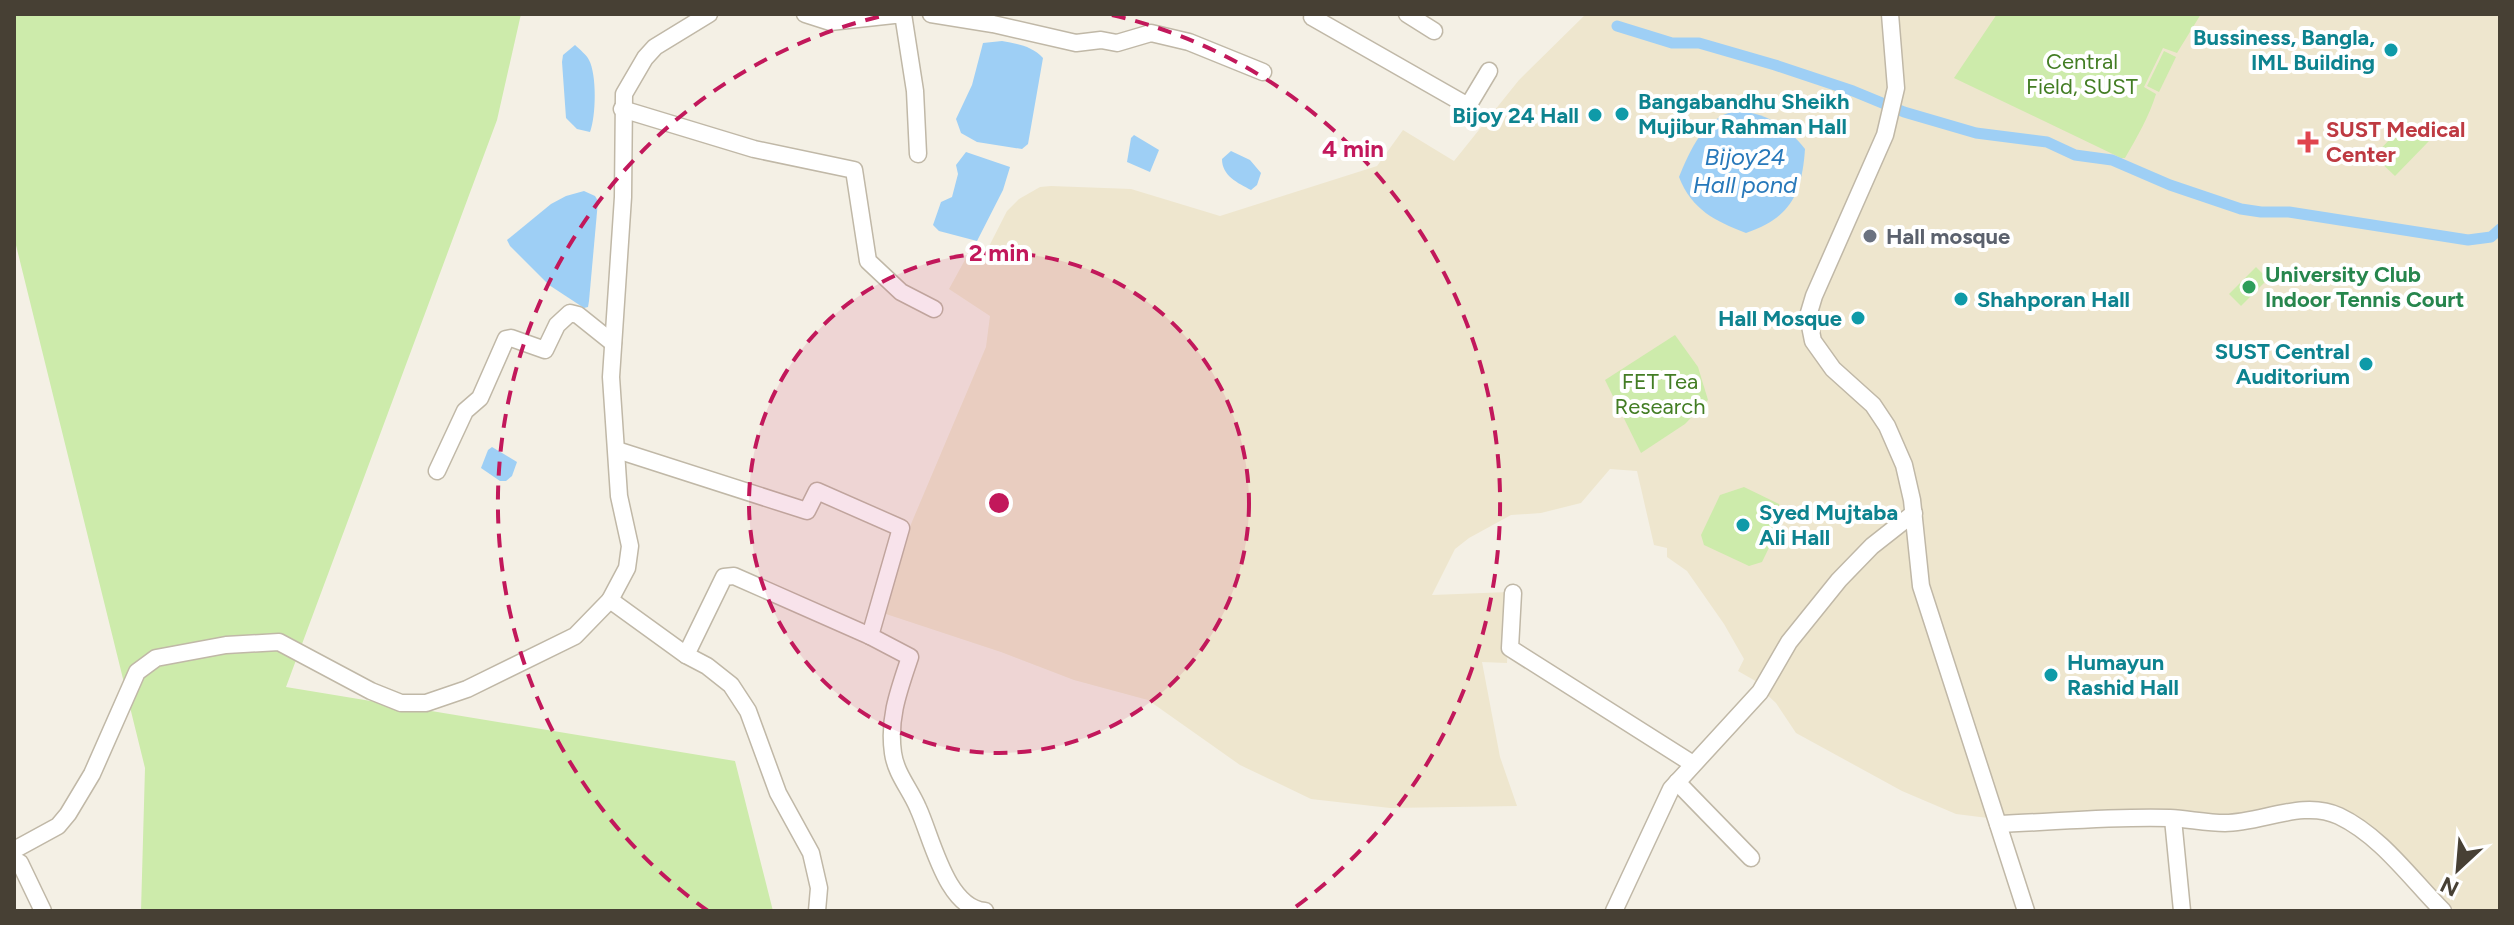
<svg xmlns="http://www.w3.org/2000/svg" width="2514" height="925" font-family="Figtree,sans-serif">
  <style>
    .education { fill: #eee6ce }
    .green { fill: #cdebab }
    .water { fill: #9ecff5 }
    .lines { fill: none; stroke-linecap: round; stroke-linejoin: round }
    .canal { stroke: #9ecff5; stroke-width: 11 }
    .minor-casing { stroke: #c0b8a7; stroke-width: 19 }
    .minor { stroke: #fff; stroke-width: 16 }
    .ring { fill: none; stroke: #c2185b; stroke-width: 4; stroke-dasharray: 14 10 }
    .culture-dot { fill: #0f9aa8; stroke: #fff; stroke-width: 3 }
    .health-dot { fill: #e0444e; stroke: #fff; stroke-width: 3 }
    .worship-dot { fill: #6b7280; stroke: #fff; stroke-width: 3 }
    .leisure-dot { fill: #2e9e5b; stroke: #fff; stroke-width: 3 }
    .labels { text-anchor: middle; stroke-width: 8; stroke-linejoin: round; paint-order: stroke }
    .culture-label { font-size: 22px; font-weight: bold; fill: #0d838f; stroke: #fff; text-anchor: end }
    .park-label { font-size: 22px; fill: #437d24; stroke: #fff }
    .health-label { font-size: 22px; font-weight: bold; fill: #be3a42; stroke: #fff; text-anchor: start }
    .worship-label { font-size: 22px; font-weight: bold; fill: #5b616d; stroke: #fff; text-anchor: start }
    .leisure-label { font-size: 22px; font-weight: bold; fill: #27864d; stroke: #fff; text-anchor: start }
    .water-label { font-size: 24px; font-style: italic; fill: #2778ba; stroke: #fff }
    .centre { fill: #c2185b; stroke: #fff; stroke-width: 4 }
    .ring-label { font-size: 24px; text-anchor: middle; font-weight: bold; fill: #c2185b; stroke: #fff; stroke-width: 8; stroke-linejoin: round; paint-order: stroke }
  </style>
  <rect width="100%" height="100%" fill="#f4f0e5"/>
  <polygon class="education" points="1586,14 2500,14 2500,911 2452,911 2409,865 2353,817 1988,818 1956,814 1902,791 1796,733 1776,703 1764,692 1766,687 1738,671 1744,659 1724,624 1687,571 1667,557 1667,548 1654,545 1637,471 1610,469 1581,503 1541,513 1511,515 1469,538 1455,549 1432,595 1509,592 1507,663 1482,662 1500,757 1517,806 1390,808 1311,799 1240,765 1148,700 1074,680 1001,652 883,613 906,536 986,347 990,316 949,289 966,258 980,264 1007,211 1019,199 1040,187 1051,186 1131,189 1220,216 1377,166 1403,130 1454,161 1519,80"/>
  <g class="green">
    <polygon points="14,14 521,14 497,120 286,687 735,761 773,911 141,911 145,768 14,237"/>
    <path d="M1997,14H2201L2177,53L2163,48L2144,87L2156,94C2149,117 2137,137 2125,158H2121L1954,78Z"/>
    <polygon points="2164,51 2176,57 2159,92 2147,86"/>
    <polygon points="2407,121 2429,141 2395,176 2374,156"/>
    <polygon points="2256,267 2268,279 2241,306 2229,294"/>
    <polygon points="1675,335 1698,367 1708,400 1685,424 1641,453 1605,380"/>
    <polygon points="1744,487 1779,504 1784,517 1762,562 1749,566 1704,545 1701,535 1720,495"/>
  </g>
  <g class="water">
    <path d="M1002,41C1018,44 1032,46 1043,58L1028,144L1022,149L977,142L961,133L956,119L972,85L983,43Z"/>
    <path d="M575,45C580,50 586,54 589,60C597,75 596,117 590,132L577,129L566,118L562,62L563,55Z"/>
    <path d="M1736,111C1767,113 1786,125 1805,149C1802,194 1790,218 1746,233C1715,221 1692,210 1679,177C1690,150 1705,116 1736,111Z"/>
    <polygon points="1134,135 1159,150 1150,172 1127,162 1131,138"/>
    <path d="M1231,151L1250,160L1261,173L1257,185L1251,190C1238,183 1222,176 1222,159Z"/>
    <polygon points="966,152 1010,167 1003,190 977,241 939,231 933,225 941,202 952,197 958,174 956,165"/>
    <polygon points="584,191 595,196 598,201 589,301 588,307 584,308 549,285 510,246 507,240 551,204 566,196"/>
    <polygon points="492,447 517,462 512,476 506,481 500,481 481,468 488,450"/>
  </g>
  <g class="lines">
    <polyline class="canal" points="1617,26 1672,43 1699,43 1775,65 1853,91 1904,112 1976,133 2047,142 2075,155 2112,160 2170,185 2241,209 2261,212 2289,212 2468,240 2491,237 2500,229"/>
    <g class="minor-casing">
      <g id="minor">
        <polyline points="805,14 830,22 903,14 915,91 918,154"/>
        <polyline points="931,14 993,24 1076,43 1101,40 1117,43 1151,33 1189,42 1263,72"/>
        <polyline points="1314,14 1312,17 1468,106 1489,71"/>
        <polyline points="1407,14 1434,31"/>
        <polyline points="1890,14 1896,88 1885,135 1814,296 1808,316 1813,341 1833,369 1873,405 1887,426 1904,465 1912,500 1921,586 2026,911"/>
        <polyline points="622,109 754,149 854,170 868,261 901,292 934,309"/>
        <path d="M617,450L807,511L817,491L901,528L870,636L910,657C899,690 888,718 893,753C896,774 910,789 918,808C932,838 946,908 985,911"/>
        <polyline points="437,471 465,411 480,398 506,339 511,338 545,350 557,325 570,313 578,315 613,343"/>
        <polyline points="1513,593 1510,648 1693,764"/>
        <polyline points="610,600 686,655 707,666 731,685 748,711 778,793 811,853 819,888 817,911"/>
        <polyline points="686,655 724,577 734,576 870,636"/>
        <polyline points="1677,782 1751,858"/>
        <polyline points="2173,819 2182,911"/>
        <path d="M1998,824C2055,822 2113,816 2170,818C2188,819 2207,823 2225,823C2262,823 2303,799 2339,816C2381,836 2411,879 2443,911"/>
        <polyline points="14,850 58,826 68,814 92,774 137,672 156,658 226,645 279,642 371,691 401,703 426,703 467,689 575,636 610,600 627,568 630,546 619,496 611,377 623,197 624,94 645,58 655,47 709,14"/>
        <polyline points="14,860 20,863 43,911"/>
        <polyline points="1614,911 1671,789 1760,692 1789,642 1839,580 1872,546 1914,513"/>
      </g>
    </g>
    <use href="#minor" class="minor"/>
  </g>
  <circle cx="999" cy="503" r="250" fill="#c2185b" fill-opacity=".12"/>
  <g class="ring">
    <circle cx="999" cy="503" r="250"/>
    <path d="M708 911A501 501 0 0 1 886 15M1112 15A501 501 0 0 1 1290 911"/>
  </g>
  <g class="culture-dot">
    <circle cx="2391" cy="50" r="8"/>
    <circle cx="1622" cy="114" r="8"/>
    <circle cx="1595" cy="115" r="8"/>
    <circle cx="1961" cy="299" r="8"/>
    <circle cx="1858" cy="318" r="8"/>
    <circle cx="2366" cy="364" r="8"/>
    <circle cx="1743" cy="525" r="8"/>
    <circle cx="2051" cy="675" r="8"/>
  </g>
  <path class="health-dot" d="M2304 130h8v8h8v8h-8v8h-8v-8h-8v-8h8z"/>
  <circle class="worship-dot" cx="1870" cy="236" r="8"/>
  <circle class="leisure-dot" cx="2249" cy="287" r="8"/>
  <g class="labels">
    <g class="culture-label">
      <text x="2375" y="45">Bussiness, Bangla,<tspan x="2375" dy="25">IML Building</tspan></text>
      <text x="1638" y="109" text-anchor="start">Bangabandhu Sheikh<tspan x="1638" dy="25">Mujibur Rahman Hall</tspan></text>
      <text x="1579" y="123">Bijoy 24 Hall</text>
      <text x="1977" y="307" text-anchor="start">Shahporan Hall</text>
      <text x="1842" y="326">Hall Mosque</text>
      <text x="2350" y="359">SUST Central<tspan x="2350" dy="25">Auditorium</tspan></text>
      <text x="1759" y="520" text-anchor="start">Syed Mujtaba<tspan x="1759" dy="25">Ali Hall</tspan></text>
      <text x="2067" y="670" text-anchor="start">Humayun<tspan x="2067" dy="25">Rashid Hall</tspan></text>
    </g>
    <g class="park-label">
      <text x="2082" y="69">Central<tspan x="2082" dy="25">Field, SUST</tspan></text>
      <text x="1660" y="389">FET Tea<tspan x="1660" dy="25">Research</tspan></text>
    </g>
    <g class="health-label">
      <text x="2326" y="137">SUST Medical<tspan x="2326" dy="25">Center</tspan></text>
    </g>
    <g class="worship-label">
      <text x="1886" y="244">Hall mosque</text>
    </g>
    <g class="leisure-label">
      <text x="2265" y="282">University Club<tspan x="2265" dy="25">Indoor Tennis Court</tspan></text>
    </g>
    <g class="water-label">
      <text x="1745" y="165">Bijoy24<tspan x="1745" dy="28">Hall pond</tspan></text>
    </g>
  </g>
  <circle cx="999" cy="503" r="12" class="centre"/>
  <g class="ring-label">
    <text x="1353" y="157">4 min</text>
    <text x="999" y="261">2 min</text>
  </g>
  <rect width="2514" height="925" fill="none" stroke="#474034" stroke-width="32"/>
  <g transform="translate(2458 869) rotate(206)" stroke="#ffffff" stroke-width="6" paint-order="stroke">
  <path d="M0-6L14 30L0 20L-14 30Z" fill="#474034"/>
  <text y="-12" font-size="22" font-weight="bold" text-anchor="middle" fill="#474034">N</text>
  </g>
</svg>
